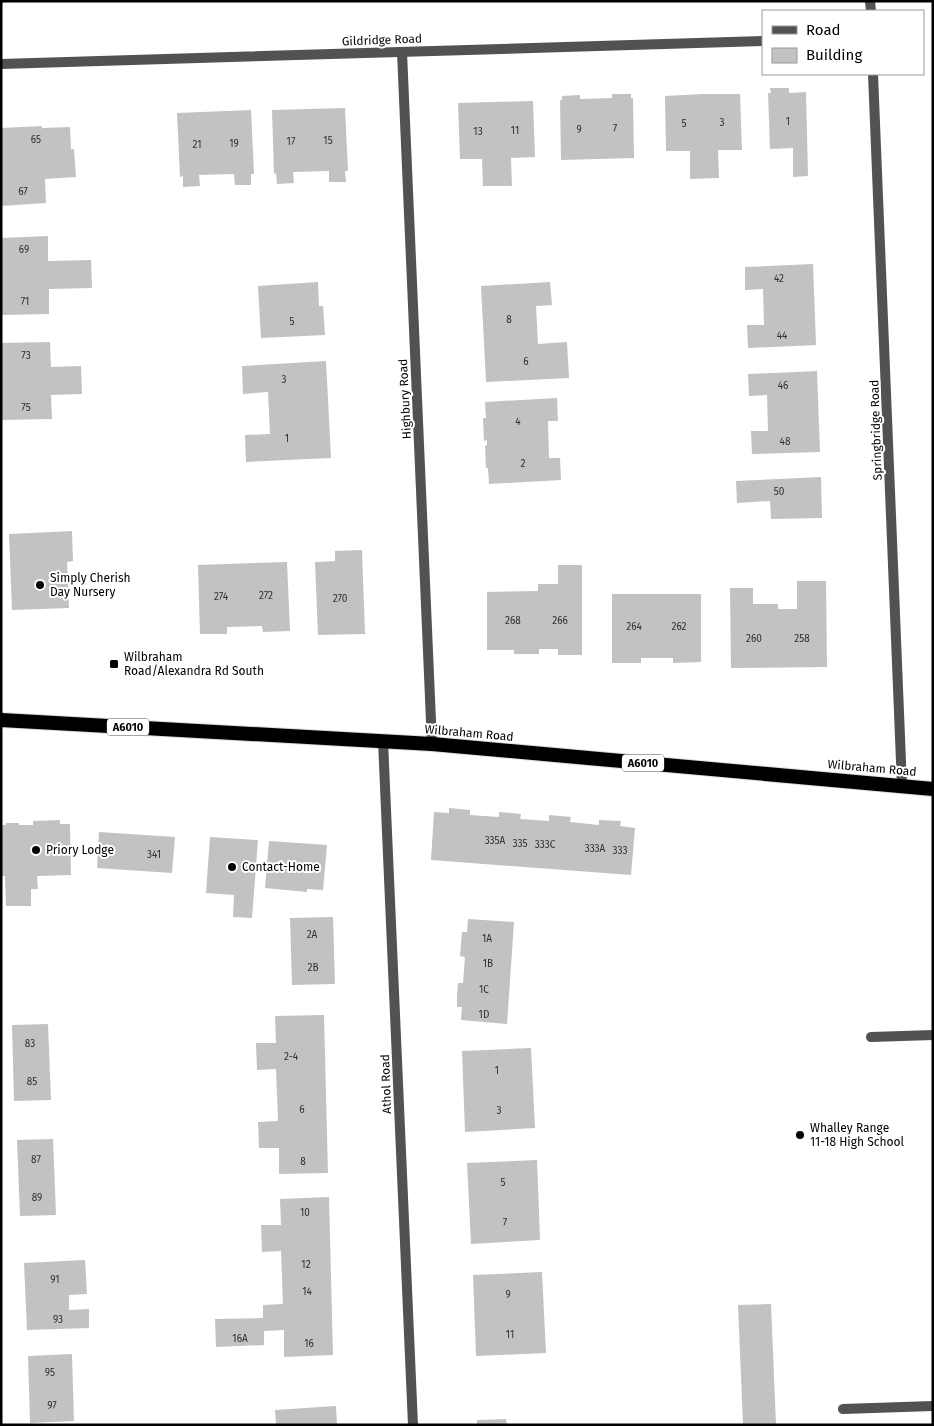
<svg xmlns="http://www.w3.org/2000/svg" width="934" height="1426" font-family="'Fira Sans',sans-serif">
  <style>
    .building { fill: #c2c2c2 }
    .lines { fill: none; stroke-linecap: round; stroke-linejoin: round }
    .trunk-casing { stroke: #dbdbdb; stroke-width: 16 }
    .service { stroke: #525252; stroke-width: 10 }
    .minor { stroke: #525252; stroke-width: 10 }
    .trunk { stroke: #000; stroke-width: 14 }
    .poi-dot { fill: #000; stroke: #fff; stroke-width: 2 }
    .labels { text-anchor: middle; stroke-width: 4; stroke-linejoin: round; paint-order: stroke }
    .number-label { font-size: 10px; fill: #303030 }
    .shield { fill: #fff; stroke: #4c4c4c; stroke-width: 1 }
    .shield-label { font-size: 11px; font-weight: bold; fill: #000 }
    .street-label { font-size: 12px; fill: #000; stroke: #fff }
    .poi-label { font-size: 12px; fill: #000; stroke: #fff; text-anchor: start }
  </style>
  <rect width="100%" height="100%" fill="#fff"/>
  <g class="building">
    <polygon points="770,88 789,88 789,93 806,92 808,176 793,177 793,148 770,149 768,93 771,93"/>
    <polygon points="612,94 631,94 631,98 633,98 634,158 561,160 560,100 562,100 562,96 580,95 580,99 612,98"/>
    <polygon points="703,94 740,94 742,150 718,150 719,178 690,179 690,151 666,151 665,96"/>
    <polygon points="533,101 535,157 511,158 512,186 483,186 482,159 460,159 458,103"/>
    <polygon points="345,108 348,171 345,171 346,182 329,182 329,171 293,172 294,183 277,184 276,173 274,174 272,110"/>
    <polygon points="251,110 254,174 251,174 251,185 235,185 234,174 199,175 200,186 183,187 183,176 180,177 177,113"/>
    <polygon points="42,126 42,128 70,127 71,149 74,149 76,177 45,179 46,203 1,206 1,128"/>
    <polygon points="48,236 48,261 91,260 92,288 49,289 49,314 1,315 1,238"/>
    <polygon points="813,264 816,345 748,348 747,325 764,325 763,289 745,290 745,267"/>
    <polygon points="318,282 319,306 323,306 325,335 261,338 258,286"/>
    <polygon points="550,282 552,305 536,306 538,344 567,342 569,378 486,382 481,286"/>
    <polygon points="50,342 51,367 81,366 82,394 51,395 52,419 1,420 1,343"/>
    <polygon points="326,361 331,458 246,462 245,435 270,434 268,392 243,394 242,366"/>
    <polygon points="817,371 820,452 752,454 751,431 768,431 767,395 749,396 748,374"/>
    <polygon points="557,398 558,421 548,421 549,458 560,458 561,480 489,484 488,468 486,468 485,446 487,445 487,440 484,441 483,418 486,418 485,402"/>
    <polygon points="821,477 822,518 771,519 770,501 737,503 736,481"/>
    <polygon points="72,531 73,561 67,562 69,608 12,610 9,534"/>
    <polygon points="362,550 365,634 318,635 315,562 335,561 335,551"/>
    <polygon points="287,562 290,631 263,632 262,626 227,627 227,634 200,634 198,565"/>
    <polygon points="558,565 582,565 582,655 558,655 558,649 539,649 539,654 514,654 514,650 487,650 487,592 538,591 538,584 558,584"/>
    <polygon points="797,581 826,581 827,667 731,668 730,588 753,588 753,604 778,604 778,609 797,609"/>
    <polygon points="612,594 701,594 701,662 673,663 673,658 641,658 641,663 612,663"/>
    <polygon points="449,808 470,810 470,815 484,816 499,817 499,812 521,814 520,819 535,820 549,821 549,815 571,817 570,822 599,825 599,820 621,821 620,826 635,828 631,875 431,860 434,812 449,813"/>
    <polygon points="60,820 60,824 70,824 71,875 37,876 38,889 31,889 31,906 6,906 5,876 1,876 1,825 6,825 6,823 19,823 19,825 33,825 33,821"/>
    <polygon points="99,832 175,837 172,873 97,868"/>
    <polygon points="210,837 258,840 252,918 233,917 234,895 206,893"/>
    <polygon points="269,841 327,845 323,890 307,889 307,892 265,888"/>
    <polygon points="333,917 335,984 292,985 290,918"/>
    <polygon points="468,919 514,922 507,1024 461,1020 462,1007 457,1007 457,995 458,983 463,983 465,957 460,956 462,932 467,932"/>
    <polygon points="324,1015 328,1173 279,1174 279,1148 259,1148 258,1122 278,1121 276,1069 257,1070 256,1043 276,1043 275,1016"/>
    <polygon points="48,1024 51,1100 14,1101 12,1025"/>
    <polygon points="531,1048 535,1128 465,1132 462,1051"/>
    <polygon points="53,1139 56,1215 20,1216 17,1140"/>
    <polygon points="537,1160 540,1240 471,1244 467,1163"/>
    <polygon points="329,1197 333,1355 284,1357 284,1330 264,1331 264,1345 216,1347 215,1319 263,1318 263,1305 283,1304 281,1251 262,1252 261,1225 281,1225 280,1199"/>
    <polygon points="85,1260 87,1294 69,1295 69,1310 89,1309 89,1328 27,1330 24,1263"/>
    <polygon points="542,1272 546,1353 476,1356 473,1275"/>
    <polygon points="771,1304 776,1425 743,1425 738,1305"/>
    <polygon points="72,1354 74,1421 30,1423 28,1356"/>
    <polygon points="336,1406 337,1425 276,1425 275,1410"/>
    <polygon points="506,1419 507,1425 477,1425 477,1420"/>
  </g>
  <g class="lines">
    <g class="trunk-casing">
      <polyline id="trunk" points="1,720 432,744 933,789"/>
    </g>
    <g class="service">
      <polyline points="871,1037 933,1035"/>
      <polyline points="843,1409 933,1406"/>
    </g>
    <g class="minor">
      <polyline points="870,1 871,11"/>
      <polyline points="402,52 432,744"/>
      <polyline points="1,64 763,41"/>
      <polyline points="873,74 902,786"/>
      <polyline points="383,741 413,1425"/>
    </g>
    <use href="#trunk" class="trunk"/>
  </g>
  <g class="poi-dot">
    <circle cx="40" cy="585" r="5"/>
    <rect x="109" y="659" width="10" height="10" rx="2.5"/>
    <circle cx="36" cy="850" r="5"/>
    <circle cx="232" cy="867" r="5"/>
    <circle cx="800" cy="1135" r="5"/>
  </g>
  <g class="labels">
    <g class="number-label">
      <text x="788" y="125">1</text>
      <text x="722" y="126">3</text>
      <text x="684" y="127">5</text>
      <text x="615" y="132">7</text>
      <text x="579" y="133">9</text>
      <text x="515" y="134">11</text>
      <text x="478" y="135">13</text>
      <text x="36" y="143">65</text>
      <text x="328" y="144">15</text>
      <text x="291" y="145">17</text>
      <text x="234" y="147">19</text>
      <text x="197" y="148">21</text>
      <text x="23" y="195">67</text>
      <text x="24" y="253">69</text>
      <text x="779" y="282">42</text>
      <text x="25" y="305">71</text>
      <text x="509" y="323">8</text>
      <text x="292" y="325">5</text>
      <text x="782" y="339">44</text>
      <text x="26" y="359">73</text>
      <text x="526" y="365">6</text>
      <text x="284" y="383">3</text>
      <text x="783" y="389">46</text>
      <text x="26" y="411">75</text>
      <text x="518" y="425">4</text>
      <text x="287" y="442">1</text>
      <text x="785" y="445">48</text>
      <text x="523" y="467">2</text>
      <text x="779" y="495">50</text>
      <text x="266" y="599">272</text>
      <text x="221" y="600">274</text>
      <text x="340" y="602">270</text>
      <text x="513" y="624">268</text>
      <text x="560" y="624">266</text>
      <text x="634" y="630">264</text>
      <text x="679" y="630">262</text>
      <text x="754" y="642">260</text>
      <text x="802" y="642">258</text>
      <text x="495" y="844">335A</text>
      <text x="520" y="847">335</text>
      <text x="545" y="848">333C</text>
      <text x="595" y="852">333A</text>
      <text x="620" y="854">333</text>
      <text x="154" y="858">341</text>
      <text x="312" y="938">2A</text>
      <text x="487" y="942">1A</text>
      <text x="488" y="967">1B</text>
      <text x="313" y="971">2B</text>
      <text x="484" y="993">1C</text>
      <text x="484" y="1018">1D</text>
      <text x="30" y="1047">83</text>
      <text x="291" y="1060">2-4</text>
      <text x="497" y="1074">1</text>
      <text x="32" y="1085">85</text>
      <text x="302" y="1113">6</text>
      <text x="499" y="1114">3</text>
      <text x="36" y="1163">87</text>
      <text x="303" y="1165">8</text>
      <text x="503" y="1186">5</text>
      <text x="37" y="1201">89</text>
      <text x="305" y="1216">10</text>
      <text x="505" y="1226">7</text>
      <text x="306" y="1268">12</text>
      <text x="55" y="1283">91</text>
      <text x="307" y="1295">14</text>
      <text x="508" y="1298">9</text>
      <text x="58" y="1323">93</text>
      <text x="510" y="1338">11</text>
      <text x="240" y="1342">16A</text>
      <text x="309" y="1347">16</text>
      <text x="50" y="1376">95</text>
      <text x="52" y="1409">97</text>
    </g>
    <g class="shield">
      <rect x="107" y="718.5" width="42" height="17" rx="4"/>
      <rect x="622" y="754.5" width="42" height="17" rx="4"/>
    </g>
    <g class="shield-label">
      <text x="128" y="731">A6010</text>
      <text x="643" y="767">A6010</text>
    </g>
    <g class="street-label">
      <text transform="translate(382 40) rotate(-2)" y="4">Gildridge Road</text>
      <text transform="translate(405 399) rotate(-93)" y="4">Highbury Road</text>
      <text transform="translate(876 430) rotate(-92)" y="4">Springbridge Road</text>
      <text transform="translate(469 733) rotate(5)" y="4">Wilbraham Road</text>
      <text transform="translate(872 768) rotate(5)" y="4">Wilbraham Road</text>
      <text transform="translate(386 1084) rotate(-92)" y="4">Athol Road</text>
    </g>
    <g class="poi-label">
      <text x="50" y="582">Simply Cherish<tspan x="50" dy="14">Day Nursery</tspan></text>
      <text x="124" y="661">Wilbraham<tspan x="124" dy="14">Road/Alexandra Rd South</tspan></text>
      <text x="46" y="854">Priory Lodge</text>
      <text x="242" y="871">Contact-Home</text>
      <text x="810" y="1132">Whalley Range<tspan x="810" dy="14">11-18 High School</tspan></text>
    </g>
  </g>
  <rect width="934" height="1426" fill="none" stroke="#000000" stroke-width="5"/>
  <rect x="762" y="10" width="162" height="65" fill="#ffffff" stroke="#999999"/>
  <rect x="772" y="26" width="25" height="8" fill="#525252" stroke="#999999"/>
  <text x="806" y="35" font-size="15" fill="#000000">Road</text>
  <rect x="772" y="48" width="25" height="15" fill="#c2c2c2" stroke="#999999"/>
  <text x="806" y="60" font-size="15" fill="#000000">Building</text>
</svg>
